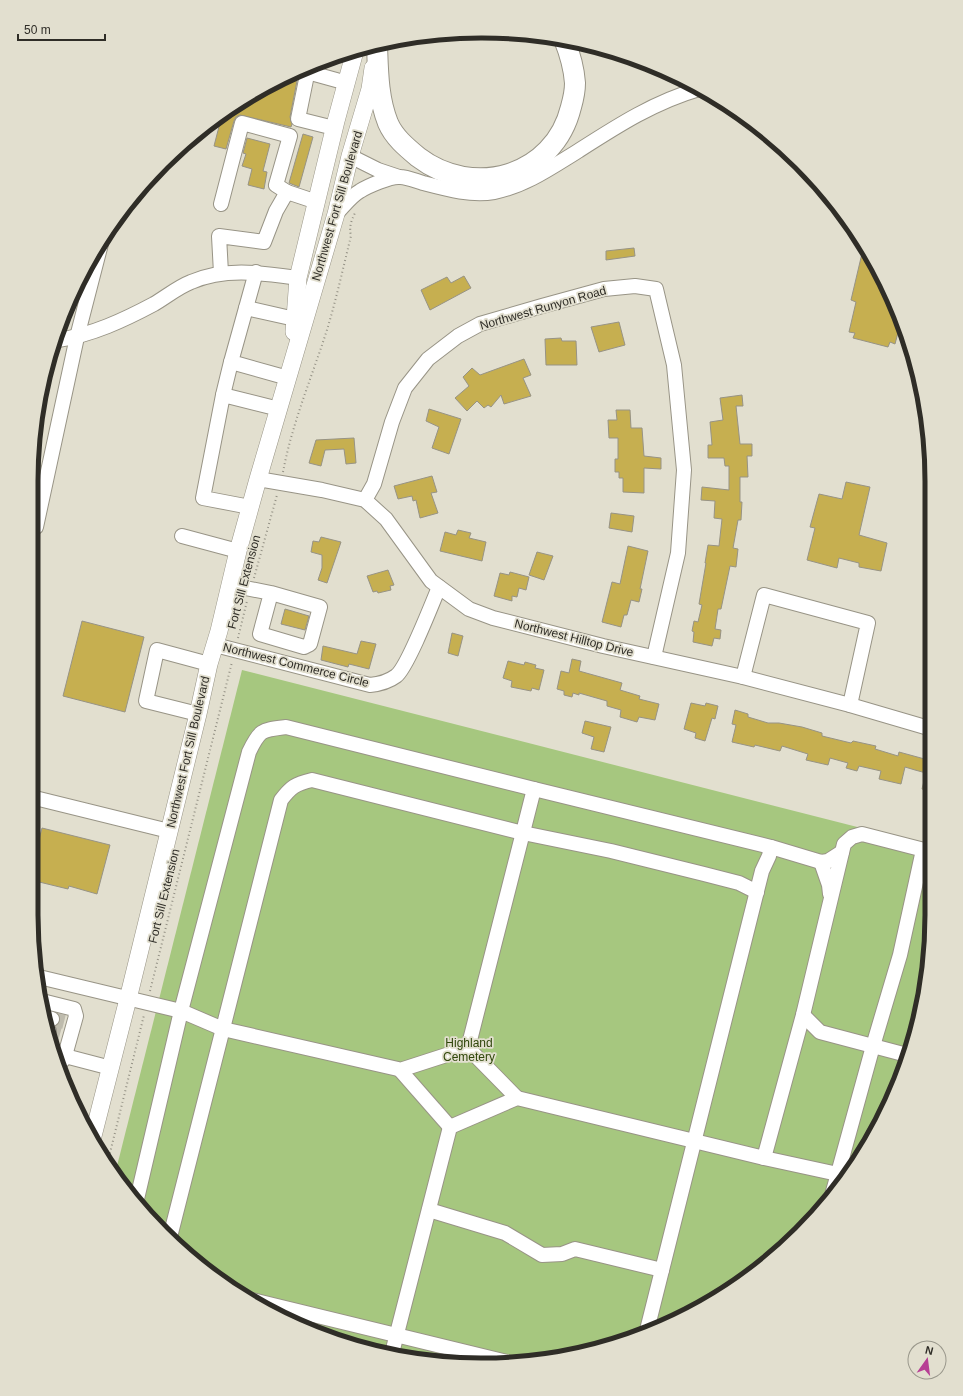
<svg xmlns="http://www.w3.org/2000/svg" width="963" height="1396" font-family="Helvetica,sans-serif">
  <style>
    .green { fill: #a6c77f }
    .building { fill: #c6af50; stroke: #979385 }
    .lines { fill: none; stroke-linecap: round; stroke-linejoin: round }
    .minor-tunnel { stroke: #bebbad; stroke-width: 14; stroke-dasharray: 14 7; stroke-linecap: butt }
    .minor-casing { stroke: #989486; stroke-width: 16 }
    .major-casing { stroke: #989486; stroke-width: 18 }
    .highway-casing { stroke: #989486; stroke-width: 22 }
    .path { stroke: #949185; stroke-width: 2; stroke-dasharray: 1 3; stroke-linecap: butt }
    .minor { stroke: #fff; stroke-width: 14 }
    .major { stroke: #fff; stroke-width: 17 }
    .highway { stroke: #fff; stroke-width: 20 }
    .labels { text-anchor: middle; stroke-width: 3.5; stroke-linejoin: round; paint-order: stroke }
    .street-label { font-size: 12px; fill: #2f2d27; stroke: #e2dfcf }
    .park-label { font-size: 12px; fill: #30470b; stroke: #e2dfcf }
    .rim { fill: none; stroke: #2f2d27; stroke-width: 5 }
  </style>
  <rect width="100%" height="100%" fill="#e2dfcf"/>
  <polygon class="green" points="242,670 932,846 932,915 923,1003 898,1087 856,1165 800,1233 756,1272 681,1318 569,1356 511,1364 423,1361 309,1331 256,1305 185,1253 115,1174"/>
  <g class="building">
    <polygon points="286,78 297,81 290,117 292,124 291,127 240,115 236,117 234,121 226,149 214,146 222,115 231,107"/>
    <polygon points="303,134 313,137 299,187 289,183"/>
    <polygon points="247,138 270,144 263,171 267,172 264,189 248,185 252,169 242,166 246,154 243,153"/>
    <polygon points="864,245 885,282 900,325 895,344 890,342 888,347 853,338 855,333 849,332 856,302 851,300"/>
    <polygon points="634,248 635,256 606,260 606,251"/>
    <polygon points="464,276 471,288 430,310 421,290 447,277 451,283"/>
    <polygon points="619,322 625,345 599,352 591,327"/>
    <polygon points="561,338 562,341 576,341 577,365 546,365 545,339"/>
    <polygon points="524,359 531,375 523,378 531,396 504,404 501,395 491,407 488,405 484,408 477,401 467,411 455,398 469,386 463,377 472,368 480,375"/>
    <polygon points="742,395 743,406 736,406 740,444 752,444 752,456 747,456 748,477 740,477 740,502 742,502 741,520 738,520 733,548 738,549 736,567 730,566 721,609 718,609 715,629 721,630 720,639 714,638 712,646 693,642 694,632 692,631 694,621 698,622 702,605 699,604 706,563 705,563 708,545 719,546 722,519 714,518 715,501 701,500 702,487 729,490 729,466 725,466 724,458 708,458 708,445 712,445 710,422 723,420 720,398"/>
    <polygon points="429,409 461,419 449,454 432,448 439,427 426,421"/>
    <polygon points="616,410 630,410 631,428 642,428 644,456 661,458 661,469 644,468 644,493 623,492 623,478 619,478 619,472 615,472 615,459 618,459 618,438 609,438 608,420 617,420"/>
    <polygon points="354,438 356,463 346,464 344,449 325,450 321,466 309,463 316,440"/>
    <polygon points="432,476 437,492 431,493 438,513 420,518 416,500 413,501 412,496 398,499 394,486"/>
    <polygon points="846,482 870,487 859,535 887,543 881,571 859,567 859,563 839,558 837,568 807,560 815,528 810,527 819,494 842,499"/>
    <polygon points="611,513 634,516 632,532 609,528"/>
    <polygon points="458,530 471,533 469,538 486,542 482,561 440,551 445,532 456,535"/>
    <polygon points="321,537 341,542 327,583 318,580 322,568 322,555 311,552 313,541 319,542"/>
    <polygon points="628,546 648,551 640,589 642,589 639,602 631,600 627,615 624,615 621,627 602,622 612,582 620,584"/>
    <polygon points="537,552 553,556 544,580 529,575"/>
    <polygon points="388,570 394,585 390,586 391,590 378,593 377,591 373,592 367,576"/>
    <polygon points="510,572 529,577 526,590 519,588 517,597 512,596 512,601 494,596 500,573 509,575"/>
    <polygon points="285,609 309,616 305,630 281,624"/>
    <polygon points="82,621 144,637 125,712 63,696"/>
    <polygon points="452,633 463,636 458,656 448,653"/>
    <polygon points="361,641 376,644 369,669 349,664 348,667 321,660 323,646 357,654"/>
    <polygon points="572,659 581,661 579,671 622,683 620,690 640,696 639,699 659,704 655,720 639,717 637,722 620,717 621,710 607,706 607,701 579,693 579,695 573,693 572,697 564,695 564,691 557,689 561,671 569,673"/>
    <polygon points="508,661 524,665 525,662 536,665 535,668 544,670 539,690 532,688 531,691 511,687 512,681 503,678"/>
    <polygon points="691,703 705,706 706,703 718,706 715,719 712,718 705,741 695,738 696,733 684,729"/>
    <polygon points="735,710 748,714 748,717 768,723 779,723 802,727 822,733 822,736 851,743 853,741 876,746 875,749 898,756 899,752 932,761 932,792 922,789 926,773 915,770 905,767 901,784 879,779 881,771 859,766 857,771 846,768 848,763 830,758 828,765 806,760 808,754 782,746 780,751 755,745 754,747 732,742 736,725 732,724"/>
    <polygon points="585,721 611,727 604,752 591,749 594,737 582,733"/>
    <polygon points="42,828 110,845 97,894 69,886 68,889 31,880 31,871"/>
  </g>
  <g class="lines">
    <g class="minor-tunnel">
      <polyline points="52,1019 64,1022"/>
      <polyline points="49,1031 60,1034"/>
      <polyline points="52,1045 58,1046"/>
    </g>
    <g class="minor-casing">
      <g id="minor">
        <polyline points="309,65 298,119 334,128"/>
        <polyline points="300,70 347,83"/>
        <polyline points="350,156 378,170 399,177"/>
        <polyline points="221,204 242,123 290,136 276,185 287,192"/>
        <path d="M336,214C343,207 351,196 360,191C368,186 391,176 400,177C407,177 416,181 423,183C446,189 471,196 494,192C525,186 552,167 578,151C617,126 654,102 699,89"/>
        <polyline points="256,272 231,362 288,378"/>
        <polyline points="221,273 219,236 264,242 276,211 287,192 317,202"/>
        <polyline points="246,308 295,319"/>
        <path d="M58,340C92,335 124,320 154,304C166,297 178,287 191,282C225,267 262,273 298,278"/>
        <polyline points="223,395 231,362"/>
        <polyline points="258,479 322,490 365,500 386,519 431,581 469,609 493,618 603,646 743,677 850,705 932,729"/>
        <polyline points="365,500 374,484 392,422 405,388 428,359 458,336 480,324 542,306 604,289 635,286 656,289 674,365 684,470 678,553 654,657"/>
        <polyline points="250,507 203,498 223,395 279,409"/>
        <polyline points="31,526 36,527 77,337 101,244"/>
        <polyline points="182,536 238,551"/>
        <polyline points="230,585 271,593 260,634 304,647 310,644 320,607 271,593"/>
        <path d="M215,645L370,685C380,684 388,682 396,676C407,668 432,604 439,587"/>
        <polyline points="743,677 764,595 868,623 850,705"/>
        <polyline points="198,714 146,701 157,650 209,664"/>
        <polyline points="31,797 169,831"/>
        <polyline points="821,862 829,885 830,894"/>
        <polyline points="39,977 181,1011 223,1029 398,1069 400,1070 468,1048 517,1098"/>
        <polyline points="42,1001 74,1009 76,1016 64,1059 59,1064"/>
        <polyline points="803,1015 820,1032 907,1055"/>
        <polyline points="45,1017 52,1019"/>
        <polyline points="46,1031 49,1031"/>
        <polyline points="468,1048 534,789"/>
        <polyline points="65,1056 111,1068"/>
        <polyline points="400,1070 450,1127"/>
        <polyline points="764,1158 803,1015 844,844 852,837 862,834 932,852"/>
        <polyline points="832,1195 873,1046 900,955 923,850"/>
        <path d="M137,1199L181,1011L249,752C260,729 262,730 286,727L534,789L771,847"/>
        <polyline points="429,1210 505,1233 542,1255 562,1254 575,1249 662,1270"/>
        <path d="M170,1237L281,800C291,787 295,784 312,780L523,833L611,851L704,874L739,883L757,892"/>
        <polyline points="248,1299 515,1364"/>
        <polyline points="647,1330 762,871 769,856 771,847 821,862 828,861 842,852"/>
        <polyline points="392,1353 450,1127 517,1098 764,1158 847,1176"/>
      </g>
    </g>
    <g class="major-casing">
      <g id="major">
        <polyline points="294,332 298,278 336,121 355,51"/>
        <polyline points="92,1140 128,999 198,714 209,664 219,631 238,551 258,479 336,214 350,156 370,89 373,68"/>
      </g>
    </g>
    <g class="highway-casing">
      <path id="highway" d="M377,45C378,71 378,98 388,123C394,137 406,147 418,157C473,199 554,177 571,107C573,100 575,91 575,83C574,68 570,54 564,39"/>
    </g>
    <g class="path">
      <path d="M283,472C292,424 311,379 326,333C336,301 343,268 351,236C349,227 351,221 355,213"/>
      <polyline points="254,578 277,495"/>
      <polyline points="238,638 247,601"/>
      <polyline points="150,991 232,662"/>
      <polyline points="107,1165 144,1015"/>
    </g>
    <use href="#minor" class="minor"/>
    <use href="#major" class="major"/>
    <use href="#highway" class="highway"/>
  </g>
  <g class="labels">
    <g class="street-label">
      <text transform="translate(337 206) rotate(-74)" y="4">Northwest Fort Sill Boulevard</text>
      <text transform="translate(543 308) rotate(-16)" y="4">Northwest Runyon Road</text>
      <text transform="translate(244 582) rotate(-75)" y="4">Fort Sill Extension</text>
      <text transform="translate(574 638) rotate(14)" y="4">Northwest Hilltop Drive</text>
      <text transform="translate(296 665) rotate(14)" y="4">Northwest Commerce Circle</text>
      <text transform="translate(188 752) rotate(-77)" y="4">Northwest Fort Sill Boulevard</text>
      <text transform="translate(164 896) rotate(-76)" y="4">Fort Sill Extension</text>
    </g>
    <g class="park-label">
      <text x="469" y="1047">Highland<tspan x="469" dy="14">Cemetery</tspan></text>
    </g>
  </g>
  <path d="M0 0H963V1396H0ZM481 38H482A443 443 0 0 1 925 481V915A443 443 0 0 1 482 1358H481A443 443 0 0 1 38 915V481A443 443 0 0 1 481 38Z" fill="#e2dfcf" fill-rule="evenodd"/>
  <path class="rim" d="M481 38H482A443 443 0 0 1 925 481V915A443 443 0 0 1 482 1358H481A443 443 0 0 1 38 915V481A443 443 0 0 1 481 38Z"/>
  <g transform="translate(927 1360) rotate(14)"><circle r="19" fill="#e2dfcf" stroke="#9a988c"/>
  <path d="M0-3L7 15L0 10L-7 15Z" fill="#b73f94"/>
  <text y="-6" font-size="11" font-weight="bold" text-anchor="middle" fill="#2f2d27">N</text>
  </g>
  <path d="M18 34v6h87v-6" fill="none" stroke="#2f2d27" stroke-width="2"/>
  <text x="24" y="34" font-size="12" fill="#2f2d27" stroke="#e2dfcf" stroke-width="3" paint-order="stroke">50 m</text>
</svg>
